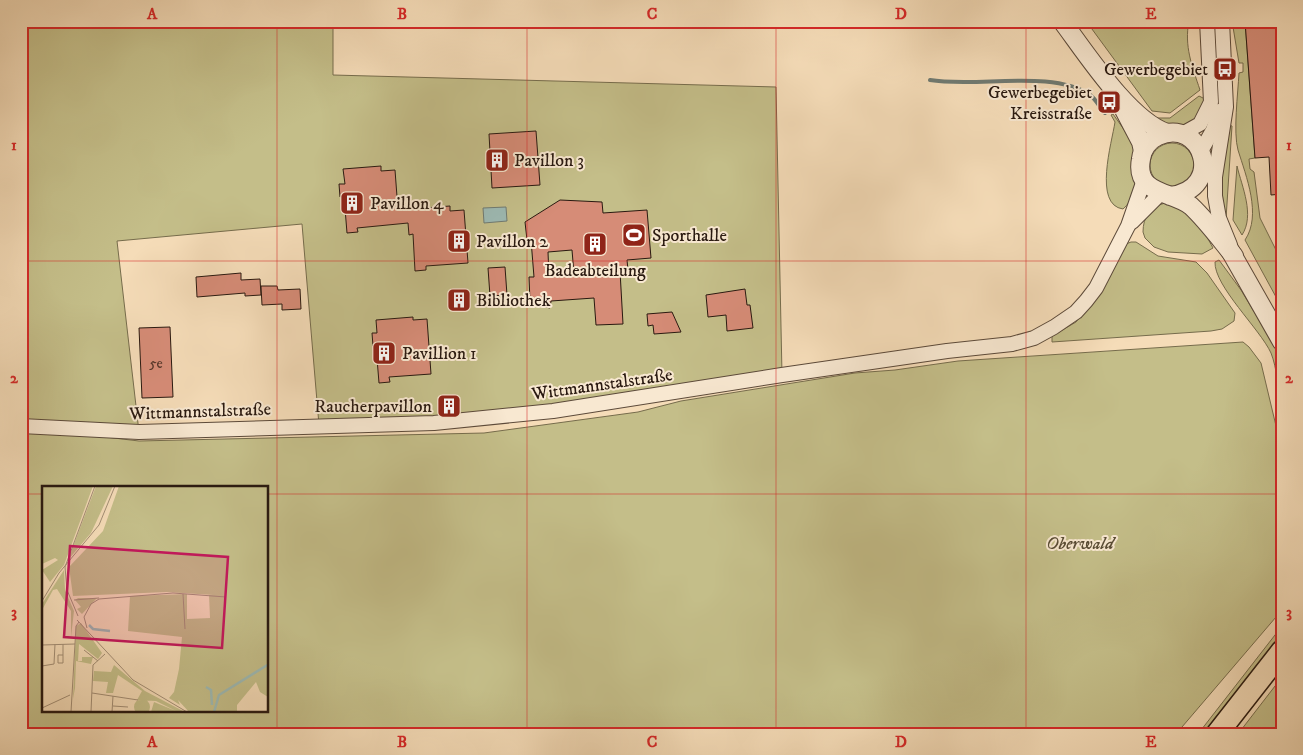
<svg xmlns="http://www.w3.org/2000/svg" width="1303" height="755" font-family="'IM FELL DW Pica',serif">
  <style>
    .green { fill: #c4be89; stroke: #766c4c; fill-rule: evenodd }
    .water { fill: #9dbab4; stroke: #6f7a72 }
    .lines { fill: none; stroke-linecap: round; stroke-linejoin: round }
    .stream { stroke: #6f7a72; stroke-width: 4 }
    .building { fill: #d68c77; stroke: #291910; fill-rule: evenodd }
    .minor-casing { stroke: #5c4a3a; stroke-width: 16 }
    .tertiary-casing { stroke: #5c4a3a; stroke-width: 20 }
    .primary-casing { stroke: #291910; stroke-width: 24 }
    .minor { stroke: #f8e8d1; stroke-width: 14 }
    .tertiary { stroke: #f8e8d1; stroke-width: 18 }
    .primary { stroke: #f5dcb8; stroke-width: 21 }
    .grid { fill: none; stroke: #d62828; stroke-width: 1; stroke-opacity: 0.55 }
    .labels { text-anchor: middle; stroke-width: 4; stroke-linejoin: round; paint-order: stroke }
    .number-label { font-size: 15px; fill: #54362a }
    .poi-label { font-size: 18px; fill: #291910; stroke: #f8e8d1; text-anchor: start }
    .street-label { font-size: 18px; fill: #291910; stroke: #f8e8d1 }
    .park-label { font-size: 18px; font-style: italic; fill: #584b34; stroke: #f8e8d1 }
    .inset-river { fill: none; stroke: #9dbab4; stroke-width: 2.5 }
    .inset-road { fill: none; stroke: #a38e75; stroke-width: 1 }
    .view { fill: #c2185b; fill-opacity: 0.15; stroke: #c2185b; stroke-width: 2.5 }
    .inset-edge { fill: none; stroke: #291910; stroke-width: 2.5 }
    .neatline { fill: none; stroke: #d62828; stroke-width: 2 }
    .grid-label { font-size: 16px; text-anchor: middle; font-weight: bold; fill: #d62828 }
  </style>
  <rect width="100%" height="100%" fill="#f5dcb8"/>
  <filter id="stains"><feTurbulence type="fractalNoise" baseFrequency=".004" numOctaves="4"/><feColorMatrix values="0 0 0 0 .2 0 0 0 0 .09 0 0 0 0 .02 0 0 0 .5 -.17"/></filter>
  <radialGradient id="worn" r=".72"><stop offset=".6" stop-color="#630" stop-opacity="0"/><stop offset="1" stop-color="#630" stop-opacity=".3"/></radialGradient>
  <g class="green">
    <polygon points="21,21 333,21 333,75 776,87 782,375 484,419 319,425 302,224 117,241 139,432 21,426"/>
    <path d="M1078,21H1189C1184,46 1192,66 1200,90L1170,113L1152,111L1089,25L1085,28Z"/>
    <path d="M1232,21H1245L1255,158L1249,159L1250,169L1254,172L1260,218L1282,262V308L1245,240C1262,215 1246,176 1238,150C1233,132 1238,93 1239,73L1243,72V63H1239Z"/>
    <path d="M1199,96L1205,99C1203,105 1201,112 1198,117C1187,132 1167,126 1155,118H1170Z"/>
    <path d="M1113,114L1130,138L1133,136C1135,160 1143,192 1123,209C1093,205 1112,142 1115,122L1111,115Z"/>
    <path d="M1229,125L1232,126L1226,219C1218,187 1224,157 1229,125Z"/>
    <circle cx="1172" cy="165" r="22"/>
    <path d="M1237,166C1242,187 1255,215 1242,235L1233,220Z"/>
    <path d="M1165,203C1190,203 1203,230 1213,248L1202,254L1168,252L1154,247L1145,238L1143,232C1143,217 1150,207 1165,203Z"/>
    <polygon points="1131,242 1136,242 1158,256 1196,262 1207,273 1235,313 1234,321 1222,329 1211,331 1052,342 1052,336 1076,322 1100,292 1126,244"/>
    <path d="M1219,260L1241,290L1279,353L1282,361V406C1278,389 1277,368 1271,353C1260,329 1214,286 1215,262Z"/>
    <path d="M1243,342L1249,347L1261,363L1282,451V610L1176,734H21V427L139,441L484,433L638,412L681,401L855,373L895,370L958,361ZM44,488H268V711H44Z"/>
    <polygon points="1282,626 1282,642 1207,734 1198,734"/>
    <polygon points="1282,677 1282,734 1238,734"/>
  </g>
  <polygon class="water" points="506,207 507,221 484,223 483,208"/>
  <g class="lines">
    <path class="stream" d="M930,80C976,88 1052,69 1090,95C1096,99 1100,108 1105,113"/>
  </g>
  <g class="building">
    <polygon points="1245,21 1282,21 1282,194 1271,195 1269,157 1255,158"/>
    <polygon points="536,131 540,185 492,188 489,134"/>
    <polygon points="381,166 381,171 395,170 398,210 450,206 450,211 464,210 468,263 426,266 426,270 415,271 413,234 409,235 408,223 357,228 358,232 347,233 344,196 340,197 339,184 345,184 343,169"/>
    <path d="M560,200L602,202L603,213L647,210L651,258L627,260L628,270L620,271L623,324L596,325L594,298L551,301L550,308L540,306L539,301L530,302L529,277H534L531,240H527L525,222ZM572,250L574,274L549,276L548,252Z"/>
    <polygon points="505,267 507,295 490,296 488,268"/>
    <polygon points="241,273 241,280 260,279 261,295 245,296 245,293 197,297 196,277"/>
    <polygon points="261,286 277,286 278,290 300,289 301,309 282,310 282,304 262,305"/>
    <polygon points="745,289 747,305 750,305 753,328 727,331 726,315 708,317 706,295"/>
    <polygon points="466,291 467,307 452,308 450,293"/>
    <polygon points="672,312 681,332 654,334 653,325 648,326 647,314"/>
    <polygon points="413,317 413,320 427,319 431,374 389,377 390,382 379,383 376,346 373,346 372,333 377,333 376,320"/>
    <polygon points="170,327 173,397 142,398 139,328"/>
    <polygon points="454,398 459,410 441,412 441,403"/>
  </g>
  <g class="lines">
    <g class="minor-casing">
      <g id="minor">
        <polyline points="1222,21 1226,107 1215,177 1215,196 1219,218 1230,245"/>
        <polyline points="1182,134 1200,124 1211,102 1207,21"/>
        <polyline points="1201,151 1213,130 1219,111"/>
        <polyline points="1132,222 1160,194"/>
        <polyline points="21,426 139,432 434,423 553,411 782,375 947,351 1012,344 1034,338 1054,327 1076,312 1086,301 1096,288 1128,226 1144,180"/>
      </g>
    </g>
    <g class="tertiary-casing">
      <g id="tertiary">
        <path d="M1062,21C1086,53 1129,120 1167,133"/>
        <polyline points="1120,102 1141,142 1143,151"/>
        <path d="M1170,196C1227,189 1202,116 1158,136C1149,140 1142,149 1141,159C1134,195 1173,191 1191,206C1207,221 1220,239 1234,256"/>
        <polyline points="1228,247 1282,342"/>
      </g>
    </g>
    <g class="primary-casing">
      <polyline id="primary" points="1217,734 1282,651"/>
    </g>
    <use href="#minor" class="minor"/>
    <use href="#tertiary" class="tertiary"/>
    <use href="#primary" class="primary"/>
  </g>
  <path class="grid" d="M277,21V734M527,21V734M776,21V734M1026,21V734M21,261H1282M21,494H44M268,494H1282"/>
  <defs>
    <g id="bus-square" transform="scale(1.25)"><rect x="-9" y="-9" width="18" height="18" rx="4" fill="#8f2418" stroke="#f8e8d1"/><path d="M-5-6H5V4H4V6H2V4H-2V6H-4V4H-5ZM-3.5-4V0h7V-4ZM-3.5 1.2v1.5H-2V1.2ZM2 1.2v1.5H3.5V1.2Z" fill="#fff"/></g>
    <g id="building-square" transform="scale(1.25)"><rect x="-9" y="-9" width="18" height="18" rx="4" fill="#8f2418" stroke="#f8e8d1"/><path d="M-4-6H4V6H1V3H-1V6H-4ZM-2.5-4.3h1.7v1.8h-1.7ZM.8-4.3h1.7v1.8H.8ZM-2.5-1h1.7V.8h-1.7ZM.8-1h1.7V.8H.8Z" fill="#fff"/></g>
    <g id="stadium-square" transform="scale(1.25)"><rect x="-9" y="-9" width="18" height="18" rx="4" fill="#8f2418" stroke="#f8e8d1"/><path d="M0-5a6.5 5 0 1 0 0 10a6.5 5 0 1 0 0-10ZM-3.5-1.8h7v3.6h-7Z" fill="#fff"/></g>
  </defs>
  <g fill-rule="evenodd">
    <use href="#bus-square" x="1225" y="69"/>
    <use href="#bus-square" x="1109" y="102"/>
    <use href="#building-square" x="497" y="160"/>
    <use href="#building-square" x="352" y="203"/>
    <use href="#stadium-square" x="634" y="235"/>
    <use href="#building-square" x="459" y="241"/>
    <use href="#building-square" x="595" y="244"/>
    <use href="#building-square" x="459" y="300"/>
    <use href="#building-square" x="384" y="353"/>
    <use href="#building-square" x="449" y="406"/>
  </g>
  <g class="labels">
    <g class="number-label">
      <text x="156" y="368">5e</text>
    </g>
    <g class="poi-label">
      <text x="1208" y="75" text-anchor="end">Gewerbegebiet</text>
      <text x="1092" y="98" text-anchor="end">Gewerbegebiet<tspan x="1092" dy="21">Kreisstraße</tspan></text>
      <text x="514" y="166">Pavillon 3</text>
      <text x="370" y="209">Pavillon 4</text>
      <text x="652" y="241">Sporthalle</text>
      <text x="476" y="247">Pavillon 2</text>
      <text x="595" y="276" text-anchor="middle">Badeabteilung</text>
      <text x="476" y="306">Bibliothek</text>
      <text x="402" y="359">Pavillion 1</text>
      <text x="432" y="412" text-anchor="end">Raucherpavillon</text>
    </g>
    <g class="street-label">
      <text transform="translate(602 384) rotate(-8)" y="6">Wittmannstalstraße</text>
      <text transform="translate(200 411) rotate(-2)" y="6">Wittmannstalstraße</text>
    </g>
    <g class="park-label">
      <text x="1080" y="549">Oberwald</text>
    </g>
  </g>
  <g transform="translate(42 486)">
    <rect width="226" height="226" fill="#f5dcb8"/>
    <path d="M0,0H51L22,79L8,96L0,84L16,74L13,72L0,78ZM54,0H71L49,47L26,74ZM77,0H226V211L218,206L214,196L195,219V226H147L136,214L138,219L127,212L132,206L137,183L140,151L86,145L88,110L145,108V133L168,132L167,109H171L125,106L31,110L27,81L61,45ZM22,84L23,104L32,125L29,151V125L15,103L11,104L0,124V118ZM36,112H55L40,128L35,123L39,121L33,114ZM39,137L60,167L56,173L37,158L36,175H40V171H51L49,178L34,175L33,202L31,213L34,140ZM72,179L103,205L143,226H109L112,216L134,225L114,215L95,214L100,205L76,189L71,207H64L66,196L51,195L52,185L69,186ZM92 221a8 8 0 1 1 16 0a8 8 0 1 1-16 0Z" fill="#c4be89"/>
    <path class="inset-river" d="M47,139L51,143L68,145M164,201L169,204L170,219M172,226L177,209L227,178"/>
    <path class="inset-road" d="M141,108L143,143M32,114L57,112M0,115L17,87L57,39L73,0M36,130L25,104L23,81L53,0M35,134L91,194L145,226M45,142L42,131L49,118L57,113L131,107L184,111M0,159L33,158M42,164L56,175M21,169H16V177H21V158M0,180L12,178L13,158M50,207L96,214M71,220L86,221M0,222L28,209M29,226L34,140L37,136M49,226L51,179L63,168M70,226L71,210"/>
    <path class="view" d="M28,60L186,71L180,162L22,151Z"/>
    <rect width="226" height="226" class="inset-edge"/>
  </g>
  <rect width="1303" height="755" fill="none" stroke="#f5dcb8" stroke-width="55"/>
  <rect x="28" y="28" width="1248" height="700" class="neatline"/>
  <g class="grid-label">
    <text x="152" y="19">A</text>
    <text x="402" y="19">B</text>
    <text x="652" y="19">C</text>
    <text x="901" y="19">D</text>
    <text x="1151" y="19">E</text>
    <text x="14" y="150">1</text>
    <text x="1289" y="150">1</text>
    <text x="14" y="383">2</text>
    <text x="1289" y="383">2</text>
    <text x="14" y="617">3</text>
    <text x="1289" y="617">3</text>
    <text x="152" y="747">A</text>
    <text x="402" y="747">B</text>
    <text x="652" y="747">C</text>
    <text x="901" y="747">D</text>
    <text x="1151" y="747">E</text>
  </g>
  <rect width="100%" height="100%" filter="url(#stains)"/>
  <rect width="100%" height="100%" fill="url(#worn)"/>
</svg>
